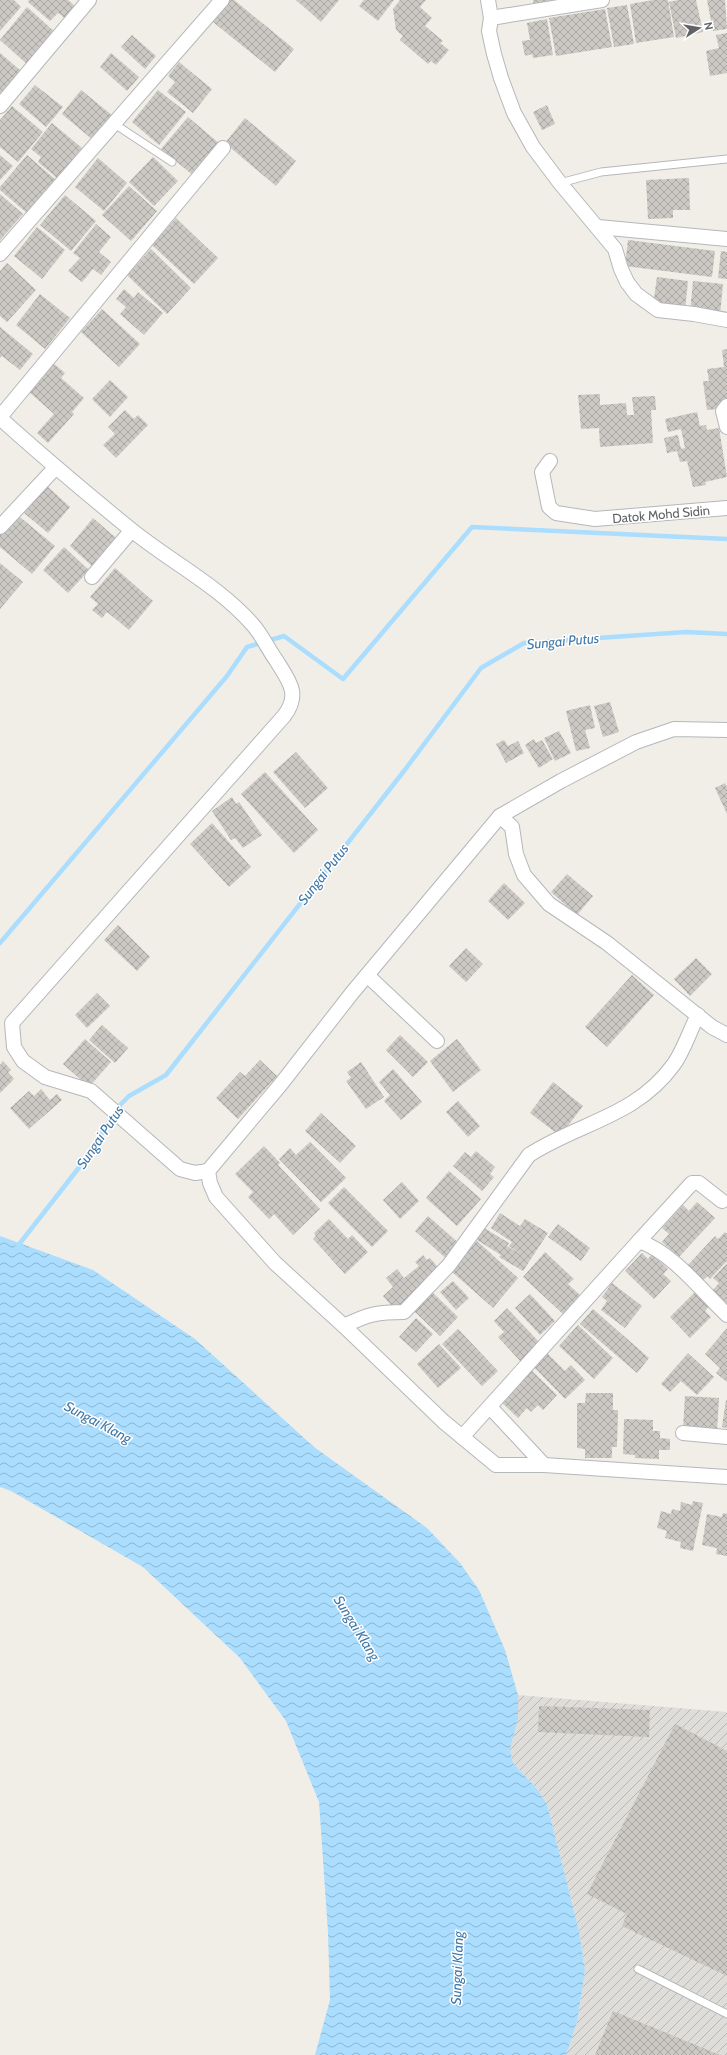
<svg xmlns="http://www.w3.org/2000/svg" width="727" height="2055" font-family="Cabin,sans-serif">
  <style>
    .industrial { fill: url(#industrial-furrows) }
    .water { fill: url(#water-waves) }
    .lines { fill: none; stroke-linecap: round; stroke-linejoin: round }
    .stream { stroke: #aaddfe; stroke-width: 4.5 }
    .building { fill: url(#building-cross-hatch) }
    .lane-casing { stroke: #b4b8bb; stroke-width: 9 }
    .street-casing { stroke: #b4b8bb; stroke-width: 16 }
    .lane { stroke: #fff; stroke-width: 7 }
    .street { stroke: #fff; stroke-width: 14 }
    .labels { text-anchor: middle; stroke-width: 3; stroke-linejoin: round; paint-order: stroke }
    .street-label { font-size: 13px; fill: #5f6367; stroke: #fff }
    .water-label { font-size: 14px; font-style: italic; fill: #4279a8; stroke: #fff }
  </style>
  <defs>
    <pattern id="industrial-furrows" width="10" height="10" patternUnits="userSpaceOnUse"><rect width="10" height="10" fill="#dfddd9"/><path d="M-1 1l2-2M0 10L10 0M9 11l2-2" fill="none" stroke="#b8b7b4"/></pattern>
    <pattern id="water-waves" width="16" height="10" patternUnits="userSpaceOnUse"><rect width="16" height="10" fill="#aaddfe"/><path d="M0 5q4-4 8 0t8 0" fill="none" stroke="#8eb7d1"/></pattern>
    <pattern id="building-cross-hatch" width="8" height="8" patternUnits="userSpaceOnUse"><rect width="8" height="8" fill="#ccc9c4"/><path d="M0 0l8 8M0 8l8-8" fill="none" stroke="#a9a7a3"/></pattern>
  </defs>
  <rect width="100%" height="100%" fill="#f0eee7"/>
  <polygon class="industrial" points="518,1695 727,1712 727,2055 566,2055 577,2022 585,1971 579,1931 547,1804 537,1789 513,1763 510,1749 518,1719"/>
  <polygon class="water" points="0,1236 93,1270 195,1339 314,1447 427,1528 460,1563 479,1590 505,1650 518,1695 518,1719 510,1749 513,1763 537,1789 547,1804 579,1931 585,1971 577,2022 566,2055 315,2055 330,2000 328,1932 319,1802 286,1721 240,1658 143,1567 11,1491 0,1487"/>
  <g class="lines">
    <g class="stream">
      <polyline points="0,943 227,676 247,647 284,636 343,679 472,527 727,539"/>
      <polyline points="17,1247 88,1156 117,1108 129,1096 166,1075 404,771 481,668 524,643 686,632 727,634"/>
    </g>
  </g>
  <g class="building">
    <polygon points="0,0 14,0 21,7 0,31"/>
    <polygon points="29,0 68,0 76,7 66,19 58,13 50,21 28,2"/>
    <polygon points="230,0 234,0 294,49 275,72 213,22"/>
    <polygon points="296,0 339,0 321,22"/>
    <polygon points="364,0 394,0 378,21 359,6"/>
    <polygon points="400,0 426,0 420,7 432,18 425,26 443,41 440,43 449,50 436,65 431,61 428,64 400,40 403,36 396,30 393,9"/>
    <polygon points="533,0 563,0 534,9"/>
    <polygon points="653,0 668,0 674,37 636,43 630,4"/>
    <polygon points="678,0 696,0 703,32 676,38 669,2"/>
    <polygon points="707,0 725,0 727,29 713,31"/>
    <polygon points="627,5 634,44 614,47 607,8"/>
    <polygon points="27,7 55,32 28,65 0,40"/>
    <polygon points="605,9 612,47 556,56 549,18"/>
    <polygon points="547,19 553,55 533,58 532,54 525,56 522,41 530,40 527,23"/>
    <polygon points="727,33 727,73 710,76 706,51 719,48 716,35"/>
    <polygon points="132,35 156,56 145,69 121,47"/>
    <polygon points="0,53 20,70 0,95"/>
    <polygon points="111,53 139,77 127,91 100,67"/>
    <polygon points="179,62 212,89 193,113 167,92 175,82 168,76"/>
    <polygon points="35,85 63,107 46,127 19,104"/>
    <polygon points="81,90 113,116 93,140 62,114"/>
    <polygon points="158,90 186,112 159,145 132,122"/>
    <polygon points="547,105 555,124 542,130 533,112"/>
    <polygon points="12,106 43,132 18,162 0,147 0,120"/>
    <polygon points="188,117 220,144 194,176 161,149"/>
    <polygon points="245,118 296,161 276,186 225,143"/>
    <polygon points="52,123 82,148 57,178 38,162 41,157 31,149"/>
    <polygon points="0,155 13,166 0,180"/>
    <polygon points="27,155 56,180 28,214 0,190 0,187"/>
    <polygon points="153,157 178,181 154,206 129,182"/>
    <polygon points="98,158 127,183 104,211 75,187"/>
    <polygon points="689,178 690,210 673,210 673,218 648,219 646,180"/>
    <polygon points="129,186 157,211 131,241 102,215"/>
    <polygon points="0,194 23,214 0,240"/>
    <polygon points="65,195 96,221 71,251 40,225"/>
    <polygon points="176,218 218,258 194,284 152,245"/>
    <polygon points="96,224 111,237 99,252 111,262 101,275 93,269 82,282 68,271 80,258 73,253"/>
    <polygon points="37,227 65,250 42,279 14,256"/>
    <polygon points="628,240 715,251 712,277 625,266"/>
    <polygon points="151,249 191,288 167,314 127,275"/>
    <polygon points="721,251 727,252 727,279 718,278"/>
    <polygon points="7,263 36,290 7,322 0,316 0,271"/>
    <polygon points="657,277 688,281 685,310 653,305"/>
    <polygon points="693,281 723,284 720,315 690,312"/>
    <polygon points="124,289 134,298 138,292 163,313 144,335 120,314 126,307 116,299"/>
    <polygon points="40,294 70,318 45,349 16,325"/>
    <polygon points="102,309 140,344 119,367 81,332"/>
    <polygon points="0,327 33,354 20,370 2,356 0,358"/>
    <polygon points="727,349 727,408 707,410 703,381 709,381 707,369 724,367 722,350"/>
    <polygon points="52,362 65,373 61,378 84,398 72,412 74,414 48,443 37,433 54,414 28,391"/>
    <polygon points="110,380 128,397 110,417 92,399"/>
    <polygon points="600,394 600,405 626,403 627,415 634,415 632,397 655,396 656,410 651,410 653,443 600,447 599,428 581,429 578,395"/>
    <polygon points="125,410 134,419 138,415 148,425 116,458 103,445 115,434 108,427"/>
    <polygon points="697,412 700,426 706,425 707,430 719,428 727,477 705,482 706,485 693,487 687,461 680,462 677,451 667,453 664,438 678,435 681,449 685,448 681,429 668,432 665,419"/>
    <polygon points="47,486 70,507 48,533 24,513"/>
    <polygon points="9,508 55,546 32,574 0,547 0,518"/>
    <polygon points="93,518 116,538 92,566 70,546"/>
    <polygon points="64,547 89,570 68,593 43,570"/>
    <polygon points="0,563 23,582 0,609"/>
    <polygon points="115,568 153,601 129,630 107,612 102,618 92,610 98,604 90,597"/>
    <polygon points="610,702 619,732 603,737 594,706"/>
    <polygon points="590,705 595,728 585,730 590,748 576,751 566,711"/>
    <polygon points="559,731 571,753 555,761 544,738"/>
    <polygon points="534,739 536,743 542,740 553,759 539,768 525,745"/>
    <polygon points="504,740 508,746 518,741 524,753 506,763 496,744"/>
    <polygon points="296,752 328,788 305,808 273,772"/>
    <polygon points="265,772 318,830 294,853 241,794"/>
    <polygon points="725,783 727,787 727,814 715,788"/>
    <polygon points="232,797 236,804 239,802 262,835 243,848 235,838 231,840 212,811"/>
    <polygon points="212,823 251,867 229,887 190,844"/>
    <polygon points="567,874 593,896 577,915 551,892"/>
    <polygon points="504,883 525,903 508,920 488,901"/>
    <polygon points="118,925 150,957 137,971 104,940"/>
    <polygon points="466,948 483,964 466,982 449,966"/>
    <polygon points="696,958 712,974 690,996 674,979"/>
    <polygon points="632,975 654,995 607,1047 585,1027"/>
    <polygon points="97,993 110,1006 87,1028 75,1015"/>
    <polygon points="102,1025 128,1048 115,1063 89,1040"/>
    <polygon points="400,1035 428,1062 413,1077 386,1050"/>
    <polygon points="85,1039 111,1062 89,1087 63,1064"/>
    <polygon points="457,1039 481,1070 453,1092 430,1061"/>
    <polygon points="260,1060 277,1076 238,1119 216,1098 240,1072 245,1076"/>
    <polygon points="3,1061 11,1070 8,1072 14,1079 0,1093 0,1065"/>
    <polygon points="361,1062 384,1097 366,1109 346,1081 351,1078 347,1072"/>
    <polygon points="393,1069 422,1102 401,1120 384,1101 390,1095 379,1082"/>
    <polygon points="553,1082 583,1106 560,1136 530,1113"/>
    <polygon points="41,1089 50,1100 57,1094 62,1100 29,1129 10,1108 29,1091 34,1096"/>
    <polygon points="458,1101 480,1126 468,1137 446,1112"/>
    <polygon points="321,1113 356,1146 340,1163 305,1131"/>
    <polygon points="310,1142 346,1178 321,1202 279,1159 290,1148 296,1155"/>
    <polygon points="264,1146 280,1163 278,1165 320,1209 293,1235 274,1214 269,1219 248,1197 253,1192 235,1174"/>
    <polygon points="476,1151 495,1167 490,1174 494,1177 482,1191 453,1166 465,1152 471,1157"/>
    <polygon points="449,1171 481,1199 457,1226 426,1198"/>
    <polygon points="402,1182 419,1201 400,1219 383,1200"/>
    <polygon points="344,1187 388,1231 372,1247 328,1203"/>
    <polygon points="697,1202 715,1218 679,1257 662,1242 669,1234 662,1228 683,1205 689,1211"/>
    <polygon points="500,1213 520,1226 525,1219 548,1233 523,1271 499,1257 501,1255 477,1240 484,1228 509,1243 507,1246 521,1254 509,1246 512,1242 491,1228"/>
    <polygon points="428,1216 461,1245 448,1260 415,1231"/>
    <polygon points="329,1219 348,1239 352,1235 368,1252 345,1274 313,1239 316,1236 314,1233"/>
    <polygon points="558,1224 590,1248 581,1261 548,1237"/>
    <polygon points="725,1232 727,1234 727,1261 710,1279 708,1276 703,1280 688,1265 715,1236 718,1239"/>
    <polygon points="477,1241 518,1278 493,1308 451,1271"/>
    <polygon points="545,1252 574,1279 568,1284 580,1295 563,1314 523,1277"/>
    <polygon points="642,1253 648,1259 652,1254 668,1269 663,1274 671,1281 654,1299 625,1271"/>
    <polygon points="423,1255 427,1260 430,1258 443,1273 396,1311 383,1296 393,1287 386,1278 397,1269 404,1278 419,1266 415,1262"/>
    <polygon points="727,1263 727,1303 713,1290 719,1283 713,1278"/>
    <polygon points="453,1281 469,1298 456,1310 440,1292"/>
    <polygon points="612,1283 642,1306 625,1328 601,1310 607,1301 602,1297"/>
    <polygon points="431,1291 458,1317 440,1336 413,1310"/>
    <polygon points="695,1292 709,1306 705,1311 711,1317 690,1338 670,1317"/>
    <polygon points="530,1294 555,1321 540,1335 515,1308"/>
    <polygon points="507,1308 540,1343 521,1362 498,1337 504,1332 494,1321"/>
    <polygon points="593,1309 649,1358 637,1373 580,1324"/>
    <polygon points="416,1318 433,1334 416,1352 399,1337"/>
    <polygon points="578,1325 613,1358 594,1379 559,1346"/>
    <polygon points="727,1328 727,1382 716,1373 720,1368 705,1354"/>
    <polygon points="458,1329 498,1371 482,1386 442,1344"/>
    <polygon points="439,1344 461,1368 438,1388 417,1364"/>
    <polygon points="547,1353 565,1371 571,1365 585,1380 565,1399 533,1366"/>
    <polygon points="688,1353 714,1377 697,1395 681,1381 670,1392 661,1384"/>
    <polygon points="530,1369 557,1395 543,1410 538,1405 531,1412 527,1408 518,1418 500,1401"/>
    <polygon points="586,1393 613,1393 613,1410 618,1410 617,1447 612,1447 612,1458 585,1458 585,1449 577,1448 577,1403 585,1403"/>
    <polygon points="685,1396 719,1398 717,1431 683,1428"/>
    <polygon points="726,1400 727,1400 727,1428 722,1427"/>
    <polygon points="624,1419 653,1420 653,1431 660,1431 660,1438 670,1439 670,1450 659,1450 659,1459 635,1458 635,1455 623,1454"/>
    <polygon points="693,1501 703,1503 693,1551 680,1548 681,1542 665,1538 667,1531 657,1528 661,1511 671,1514 672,1509 680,1511 681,1502 692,1505"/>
    <polygon points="723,1513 727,1514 727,1556 716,1554 717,1548 702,1545 707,1514 722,1517"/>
    <polygon points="539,1706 650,1710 649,1737 538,1732"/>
    <polygon points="675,1724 727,1751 727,1976 622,1926 627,1914 587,1894"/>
    <polygon points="613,2011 720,2055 595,2055"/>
  </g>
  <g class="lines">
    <g class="lane-casing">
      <g id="lane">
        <polyline points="113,123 172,162"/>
        <polyline points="560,183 601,172 727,159"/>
        <polyline points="638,1969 727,2014"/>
      </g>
    </g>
    <g class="street-casing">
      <g id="street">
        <polyline points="488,0 491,18 489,31 494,54 501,78 514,113 533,147 560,183 615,249 621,269 627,282 636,294 658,310 694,314 727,320"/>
        <polyline points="491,18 602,0"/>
        <polyline points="0,106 89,0"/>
        <polyline points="598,227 727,239"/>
        <polyline points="0,254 222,0"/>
        <polyline points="727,406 723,411 727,427"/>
        <polyline points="0,417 223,148"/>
        <path d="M0,418C42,456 85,492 129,528C169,561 218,585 253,625C262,635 268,649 276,660C289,681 301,694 284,716L12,1023L14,1047L23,1061L45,1077L91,1091L180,1169L195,1173L208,1171"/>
        <polyline points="550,461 542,472 549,507 556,513 595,519 727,508"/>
        <polyline points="0,527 55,468"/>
        <polyline points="92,577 131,531"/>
        <polyline points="727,730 674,729 636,742 561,781 500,816 352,993 281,1084 208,1171 210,1183 216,1197 275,1263 344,1326 444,1422 496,1465 544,1465 727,1477"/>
        <polyline points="500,816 512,827 516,854 524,875 549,904 607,943 712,1027 727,1035"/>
        <polyline points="367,975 437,1041"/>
        <polyline points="639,1241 692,1183 699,1183 722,1201"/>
        <path d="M344,1326C368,1314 378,1312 404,1312L449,1265L529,1155C580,1122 636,1117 674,1064C684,1050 690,1030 698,1015"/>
        <polyline points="490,1407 544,1465"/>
        <polyline points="683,1433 727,1437"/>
        <path d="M462,1437L639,1241C673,1253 701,1290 727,1315"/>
      </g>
    </g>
    <use href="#lane" class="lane"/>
    <use href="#street" class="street"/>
  </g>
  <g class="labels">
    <g class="street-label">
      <text transform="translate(661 514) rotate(-5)" y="5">Datok Mohd Sidin</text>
    </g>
    <g class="water-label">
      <text transform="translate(563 641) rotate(-5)" y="5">Sungai Putus</text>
      <text transform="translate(323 874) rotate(-52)" y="5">Sungai Putus</text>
      <text transform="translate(100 1137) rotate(-56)" y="5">Sungai Putus</text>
      <text transform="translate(98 1422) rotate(28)" y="5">Sungai Klang</text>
      <text transform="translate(357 1628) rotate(58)" y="5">Sungai Klang</text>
      <text transform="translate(457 1968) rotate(-88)" y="5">Sungai Klang</text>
    </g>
  </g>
  <g transform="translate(699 28) rotate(78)" stroke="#ffffff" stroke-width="3" paint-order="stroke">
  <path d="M0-3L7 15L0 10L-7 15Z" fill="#5f6367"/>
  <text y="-6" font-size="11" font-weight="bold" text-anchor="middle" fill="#5f6367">N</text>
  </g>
</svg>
